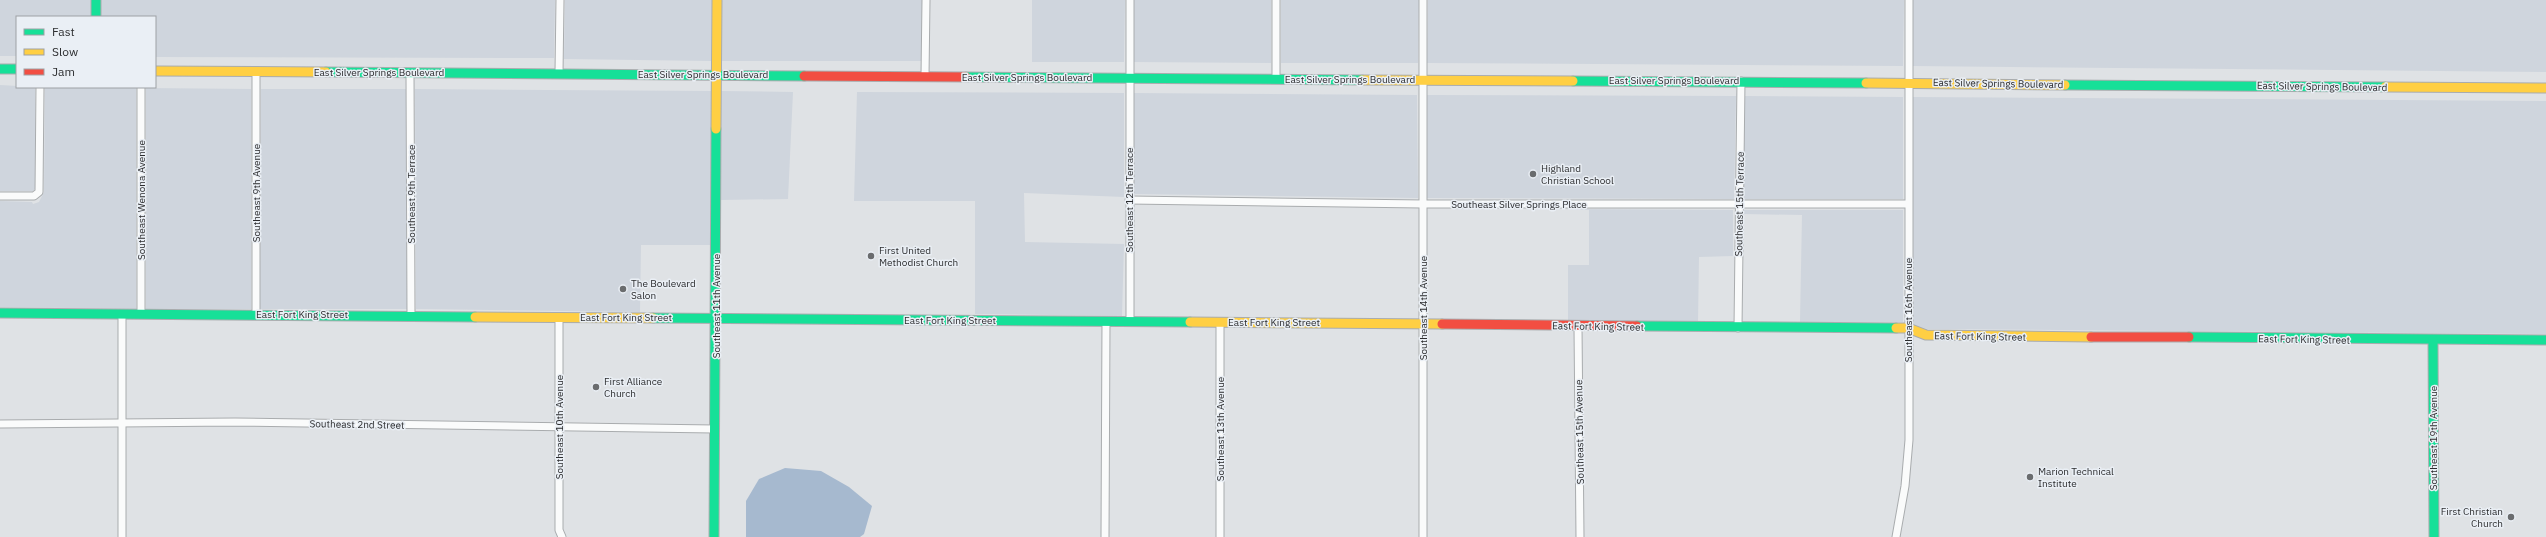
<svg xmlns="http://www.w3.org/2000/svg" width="2546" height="537" font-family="'IBM Plex Sans',sans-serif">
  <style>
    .built { fill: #cfd5dd }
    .water { fill: #a6b9cf }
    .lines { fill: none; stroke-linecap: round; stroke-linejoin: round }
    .street-casing { stroke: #a9acae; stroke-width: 9 }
    .fast-casing { stroke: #a9acae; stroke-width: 11 }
    .slow-casing { stroke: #a9acae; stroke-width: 11 }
    .jam-casing { stroke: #a9acae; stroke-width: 11 }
    .street { stroke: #fafbfb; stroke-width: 7 }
    .fast { stroke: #16e098; stroke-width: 9 }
    .slow { stroke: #ffcf43; stroke-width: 9 }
    .jam { stroke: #f24e42; stroke-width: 9 }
    .poi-dot { fill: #6a6c6e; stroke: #eaeff5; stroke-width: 1.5 }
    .labels { text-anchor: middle; stroke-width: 3; stroke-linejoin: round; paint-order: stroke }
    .street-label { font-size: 10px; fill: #2b2c2e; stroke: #eaeff5 }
    .poi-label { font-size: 10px; fill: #2b2c2e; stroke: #eaeff5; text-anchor: start }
  </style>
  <rect width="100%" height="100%" fill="#dfe2e5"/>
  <g class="built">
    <polygon points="0,0 91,0 91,17 17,17 17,56 0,56"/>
    <polygon points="101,0 555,0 554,58 155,57 155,17 101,17"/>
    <polygon points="565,0 712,0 711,61 564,59"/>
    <polygon points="722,0 922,0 921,61 720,61"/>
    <polygon points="1032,0 1125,0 1124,62 1032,62"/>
    <polygon points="1134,0 1271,0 1271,63 1133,62"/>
    <polygon points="1281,0 1419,0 1418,63 1281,63"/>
    <polygon points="1428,0 1904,0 1903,66 1427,63"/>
    <polygon points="1913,0 2546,0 2546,72 1913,66"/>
    <polygon points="0,85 35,87 35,189 33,191 0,191"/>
    <polygon points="45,87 136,88 136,309 0,307 0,201 32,202 33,204 39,202 44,192"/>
    <polygon points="146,88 251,89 251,309 146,309"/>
    <polygon points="261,89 406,89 407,309 260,309"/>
    <polygon points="415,89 711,91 711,245 641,245 640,312 416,309"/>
    <polygon points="720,91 793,92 788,199 721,200"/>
    <polygon points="857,92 1124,93 1124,197 1024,193 1025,242 1124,244 1122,316 975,314 975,201 854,201"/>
    <polygon points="1133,93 1417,95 1418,198 1134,194"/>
    <polygon points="1427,95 1736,96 1734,199 1427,198"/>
    <polygon points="1745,96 1903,97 1903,199 1743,199"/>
    <polygon points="1913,97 2546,101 2546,334 1927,329 1913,324"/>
    <polygon points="1569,209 1733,210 1733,256 1699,257 1698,322 1568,321 1568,265 1589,265 1589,210"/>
    <polygon points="1743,210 1903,210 1903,322 1800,322 1802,215 1743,214"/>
  </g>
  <polygon class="water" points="785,468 821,471 849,487 872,506 864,534 860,537 746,537 746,501 759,479"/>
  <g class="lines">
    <g class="street-casing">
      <g id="street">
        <polyline points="1130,0 1130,322"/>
        <polyline points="410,73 411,315"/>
        <polyline points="559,73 560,0"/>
        <polyline points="925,76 926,0"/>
        <polyline points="1276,79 1276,0"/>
        <polyline points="141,87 141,314"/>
        <polyline points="0,196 34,196 39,192 40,87"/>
        <polyline points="1129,200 1423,204 1908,204"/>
        <polyline points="122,314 122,537"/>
        <polyline points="256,314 256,72"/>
        <polyline points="559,317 559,530 562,537"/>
        <polyline points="1578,327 1580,537"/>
        <polyline points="1738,328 1741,81"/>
        <polyline points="0,424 235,422 714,429"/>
        <polyline points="1105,537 1106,321"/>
        <polyline points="1220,537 1220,322"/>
        <polyline points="1423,537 1423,0"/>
        <polyline points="1896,537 1905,486 1909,440 1909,0"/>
      </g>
    </g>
    <g class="fast-casing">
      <g id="fast">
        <polyline points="96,0 96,17"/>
        <polyline points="0,69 17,69"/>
        <polyline points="326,72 804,76"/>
        <polyline points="966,77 1362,80"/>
        <polyline points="1573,81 1866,83"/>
        <polyline points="2065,85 2385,87"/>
        <polyline points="0,313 475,317"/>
        <polyline points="653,318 1190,322"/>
        <polyline points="1637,326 1896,328"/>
        <polyline points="2189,337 2546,340"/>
        <polyline points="2433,340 2434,537"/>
        <polyline points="714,537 716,129"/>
      </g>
    </g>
    <g class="slow-casing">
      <g id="slow">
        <polyline points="155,71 326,72"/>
        <polyline points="1362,80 1573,81"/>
        <polyline points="1866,83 2065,85"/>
        <polyline points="2385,87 2546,88"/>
        <polyline points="716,129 717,0"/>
        <polyline points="475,317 653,318"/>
        <polyline points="1190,322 1442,324"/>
        <polyline points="1896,328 1908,328 1926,335 2091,337"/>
      </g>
    </g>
    <g class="jam-casing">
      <g id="jam">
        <polyline points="804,76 966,77"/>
        <polyline points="1442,324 1637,326"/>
        <polyline points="2091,337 2189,337"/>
      </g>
    </g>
    <use href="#street" class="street"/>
    <use href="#fast" class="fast"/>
    <use href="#slow" class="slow"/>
    <use href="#jam" class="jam"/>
  </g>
  <g class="poi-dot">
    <circle cx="1533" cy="174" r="4"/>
    <circle cx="871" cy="256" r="4"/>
    <circle cx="623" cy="289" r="4"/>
    <circle cx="596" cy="387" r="4"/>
    <circle cx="2030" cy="477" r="4"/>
    <circle cx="2511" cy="517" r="4"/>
  </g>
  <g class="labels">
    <g class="street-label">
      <text x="379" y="76">East Silver Springs Boulevard</text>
      <text x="703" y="78">East Silver Springs Boulevard</text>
      <text x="1027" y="81">East Silver Springs Boulevard</text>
      <text x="1350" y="83">East Silver Springs Boulevard</text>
      <text x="1674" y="84">East Silver Springs Boulevard</text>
      <text transform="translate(1998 83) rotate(1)" y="4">East Silver Springs Boulevard</text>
      <text transform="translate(2322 86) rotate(1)" y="4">East Silver Springs Boulevard</text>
      <text transform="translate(256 193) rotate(-90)" y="4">Southeast 9th Avenue</text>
      <text transform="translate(411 194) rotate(-90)" y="4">Southeast 9th Terrace</text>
      <text transform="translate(141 200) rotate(-90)" y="4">Southeast Wenona Avenue</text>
      <text transform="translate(1129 200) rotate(-90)" y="4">Southeast 12th Terrace</text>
      <text x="1519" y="208">Southeast Silver Springs Place</text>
      <text transform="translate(1739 204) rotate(-89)" y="4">Southeast 15th Terrace</text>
      <text transform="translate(716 306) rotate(-90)" y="4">Southeast 11th Avenue</text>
      <text transform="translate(1423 308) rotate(-90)" y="4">Southeast 14th Avenue</text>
      <text transform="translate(1908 310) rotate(-90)" y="4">Southeast 16th Avenue</text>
      <text x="302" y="318">East Fort King Street</text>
      <text x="626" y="321">East Fort King Street</text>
      <text x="950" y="324">East Fort King Street</text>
      <text x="1274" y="326">East Fort King Street</text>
      <text transform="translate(1598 326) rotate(1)" y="4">East Fort King Street</text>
      <text transform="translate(1980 336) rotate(1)" y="4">East Fort King Street</text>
      <text transform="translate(2304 339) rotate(1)" y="4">East Fort King Street</text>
      <text transform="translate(357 424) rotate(1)" y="4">Southeast 2nd Street</text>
      <text transform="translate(559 427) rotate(-90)" y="4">Southeast 10th Avenue</text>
      <text transform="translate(1220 429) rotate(-90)" y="4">Southeast 13th Avenue</text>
      <text transform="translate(1579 432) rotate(-91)" y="4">Southeast 15th Avenue</text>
      <text transform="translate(2433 438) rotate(-90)" y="4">Southeast 19th Avenue</text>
    </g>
    <g class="poi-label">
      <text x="1541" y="172">Highland<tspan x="1541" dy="12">Christian School</tspan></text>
      <text x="879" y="254">First United<tspan x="879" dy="12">Methodist Church</tspan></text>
      <text x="631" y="287">The Boulevard<tspan x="631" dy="12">Salon</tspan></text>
      <text x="604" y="385">First Alliance<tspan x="604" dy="12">Church</tspan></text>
      <text x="2038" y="475">Marion Technical<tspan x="2038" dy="12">Institute</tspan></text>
      <text x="2503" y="515" text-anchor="end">First Christian<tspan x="2503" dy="12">Church</tspan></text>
    </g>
  </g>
  <rect x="16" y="16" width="140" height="72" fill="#eaeff5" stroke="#9ea1a5"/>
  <rect x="24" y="29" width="20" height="6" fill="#16e098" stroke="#9ea1a5"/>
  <text x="52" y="36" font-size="12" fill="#2b2c2e">Fast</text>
  <rect x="24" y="49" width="20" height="6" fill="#ffcf43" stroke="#9ea1a5"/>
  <text x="52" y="56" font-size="12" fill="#2b2c2e">Slow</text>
  <rect x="24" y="69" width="20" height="6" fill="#f24e42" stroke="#9ea1a5"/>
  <text x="52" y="76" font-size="12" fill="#2b2c2e">Jam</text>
</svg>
